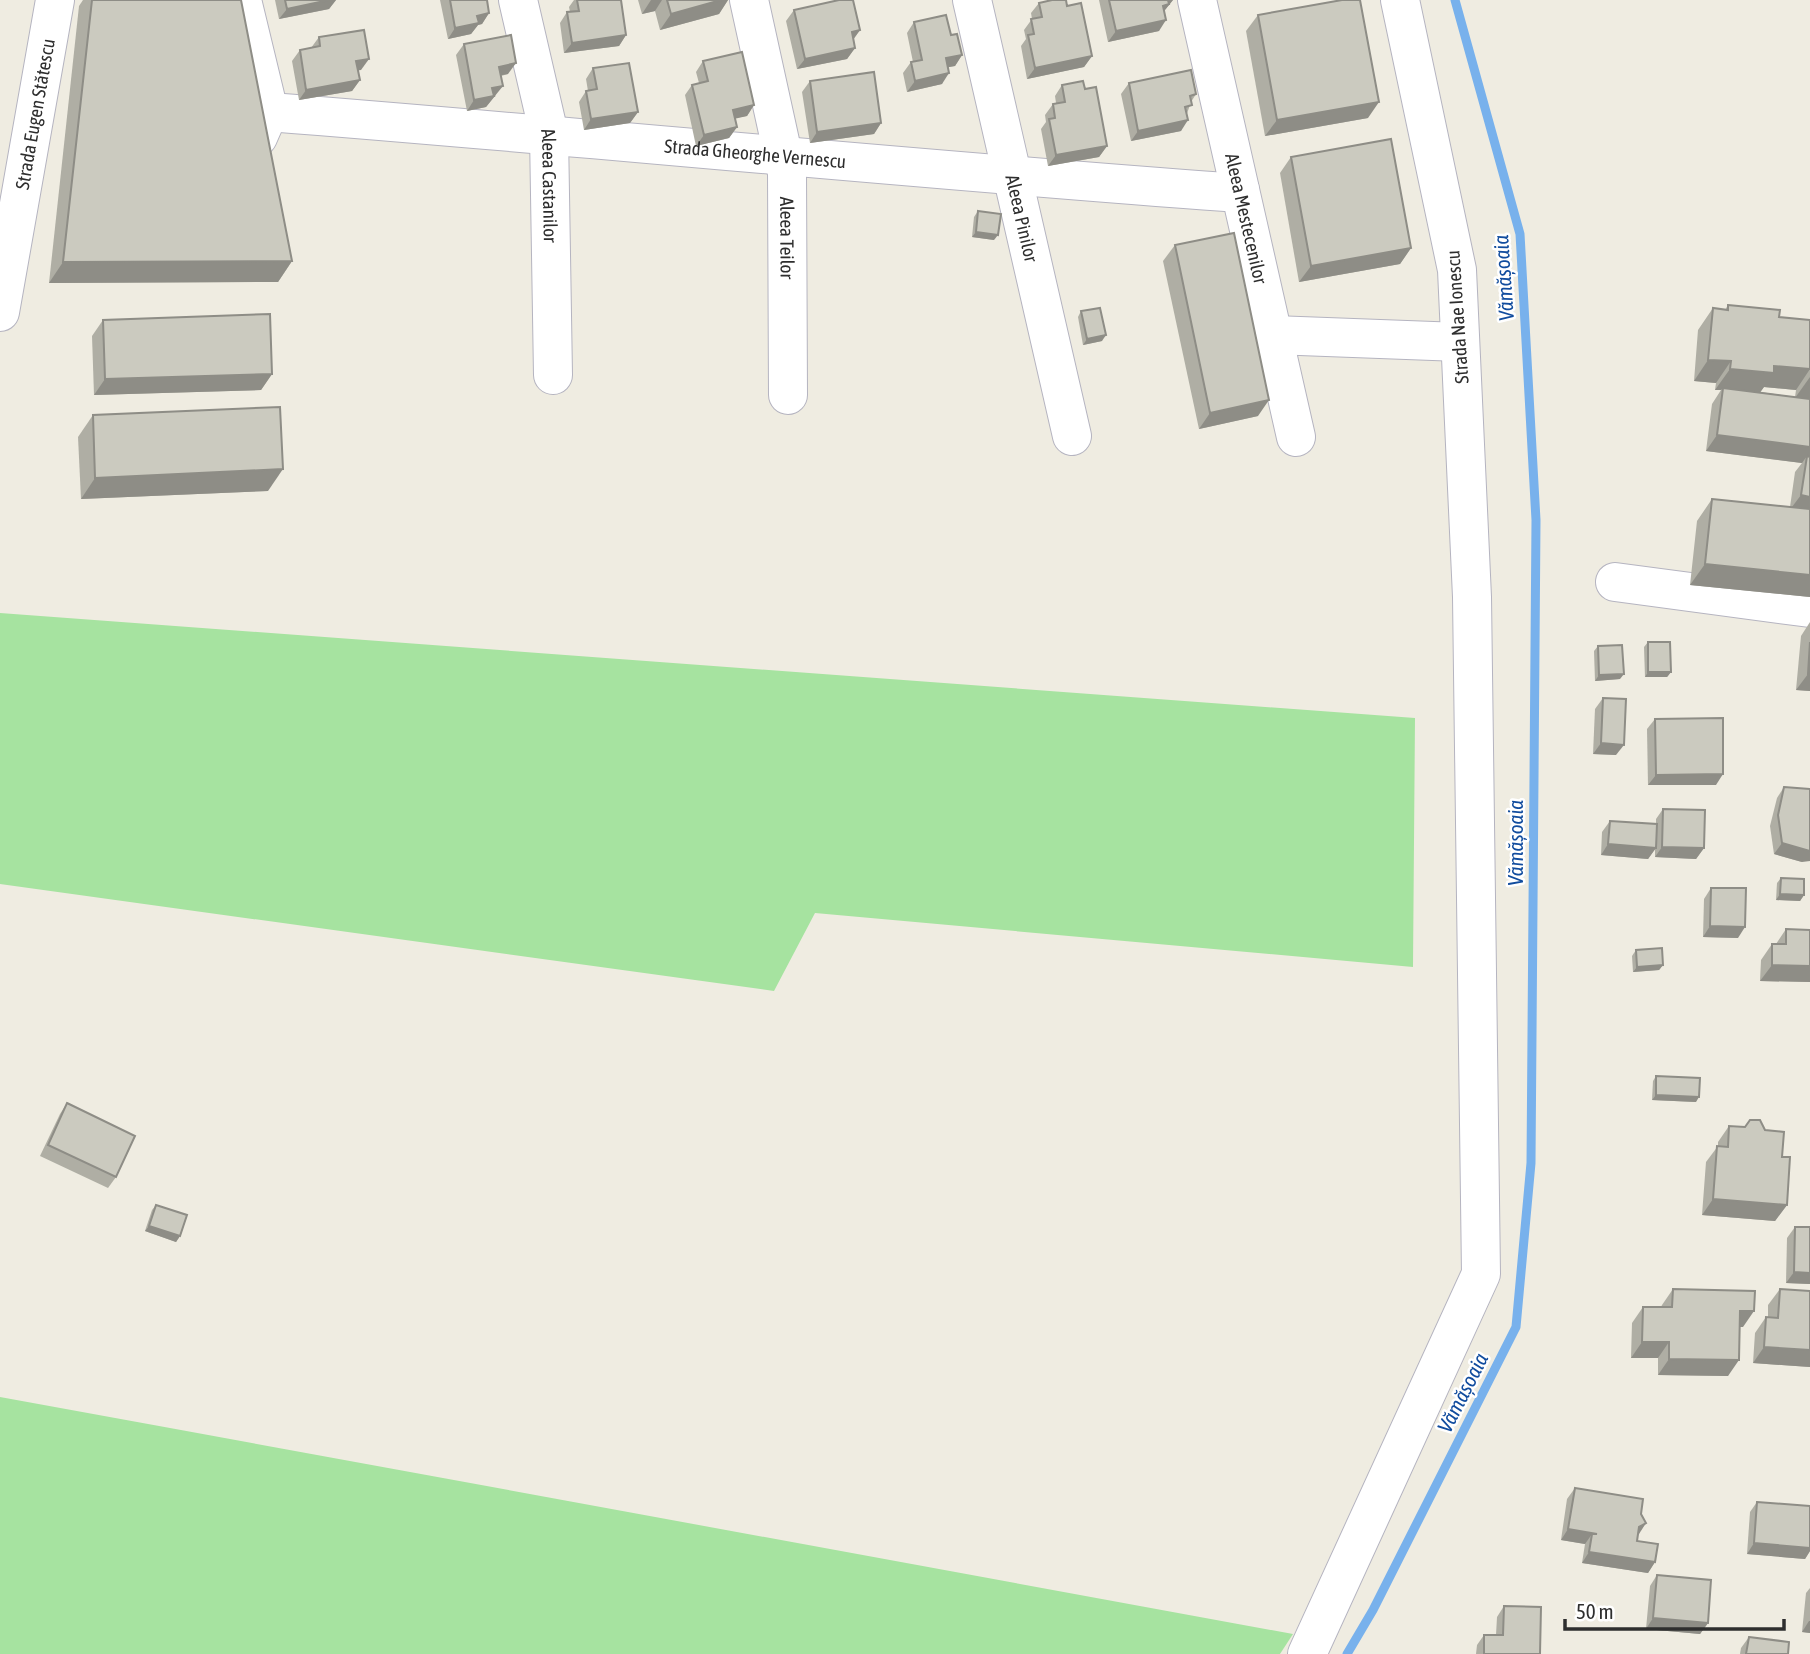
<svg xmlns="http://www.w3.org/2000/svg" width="1810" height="1654" font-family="'Asap Condensed',sans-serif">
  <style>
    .green { fill: #a6e3a0 }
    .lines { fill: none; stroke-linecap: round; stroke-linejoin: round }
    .stream { stroke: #78b1ec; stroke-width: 9 }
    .minor-casing { stroke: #b5b4c0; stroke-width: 40 }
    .minor { stroke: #fff; stroke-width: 38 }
    .wall { fill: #afaea4; fill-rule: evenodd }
    .shaded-wall { fill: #8e8d86 }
    .building { fill: #cbcabf; stroke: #8e8d86; stroke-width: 2 }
    .labels { text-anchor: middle; stroke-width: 5; stroke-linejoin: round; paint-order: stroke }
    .street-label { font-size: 19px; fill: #2e2e2e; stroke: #fff }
    .water-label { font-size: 21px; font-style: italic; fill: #114c9e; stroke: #fff }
  </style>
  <rect width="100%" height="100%" fill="#efece1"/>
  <g class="green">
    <polygon points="0,613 1415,718 1413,967 815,913 774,991 0,884"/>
    <polygon points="0,1397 170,1428 1293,1634 1280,1654 0,1654"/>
  </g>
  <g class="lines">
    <polyline class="stream" points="1347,1654 1373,1610 1516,1327 1531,1163 1536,520 1520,234 1455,0"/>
    <g class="minor-casing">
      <g id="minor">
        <polyline points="242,0 269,112 258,137"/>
        <path id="s1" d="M518,0L549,134L553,375"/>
        <path id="s2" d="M749,0L787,173L788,395"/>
        <path id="s3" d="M972,0L1072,436"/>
        <path id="s4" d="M1197,0L1296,437"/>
        <path id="s5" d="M269,112C588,137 907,169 1226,192L1240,190"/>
        <path id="s6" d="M0,312L55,0"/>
        <polyline points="1273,335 1460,342"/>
        <polyline points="1615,582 1810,608"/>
        <polyline points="1307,1654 1481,1274 1472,597 1457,270 1400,0"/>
      </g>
    </g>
    <use href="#minor" class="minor"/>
  </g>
  <g class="wall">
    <polygon points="83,0 241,0 292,261 278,282 49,283 79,6"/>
    <polygon points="275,0 336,0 329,9 279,19"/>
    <polygon points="440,0 487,0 489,13 482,24 478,25 471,34 448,39"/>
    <polygon points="574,0 621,0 626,35 619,46 564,53 560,23 567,12 570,12 569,7"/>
    <polygon points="638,0 728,0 719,14 660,30 655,11 642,14"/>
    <polygon points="1099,0 1173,0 1164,11 1159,31 1108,42"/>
    <polygon points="1039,3 1067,6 1092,56 1084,67 1027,79 1021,46 1026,39 1024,30 1032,19 1031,13"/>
    <polygon points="794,10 860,30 853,40 855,48 847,59 797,69 786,21"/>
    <polygon points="1258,15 1368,118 1265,136 1246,31"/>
    <polygon points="914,22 951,35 962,55 955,66 948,67 942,84 907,92 903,73 911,62 913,62 907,33"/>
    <polygon points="319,37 361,70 358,70 360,80 352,91 299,100 292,61 300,50 311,48"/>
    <polygon points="464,44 508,74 501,76 495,97 494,97 486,107 467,111 456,55"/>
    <polygon points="703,61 754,105 747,116 735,118 737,127 729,138 696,146 685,95 692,85 699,83 696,72"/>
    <polygon points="593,68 638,112 630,123 584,130 579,102 586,91 588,91 586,79"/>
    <polygon points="810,81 881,123 874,134 810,143 802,92"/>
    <polygon points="1129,83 1196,94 1191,102 1181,131 1131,141 1121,94"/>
    <polygon points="1062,85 1085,89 1107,146 1099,157 1048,166 1041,129 1046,122 1045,115 1053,104 1056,103 1055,96"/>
    <polygon points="1291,157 1411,248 1400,264 1299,282 1280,173"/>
    <polygon points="978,211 994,240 972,237 974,217"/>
    <polygon points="1175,245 1258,416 1199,429 1163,261"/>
    <path d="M1728,305L1779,317L1810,320V597L1690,585L1697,521L1712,499L1790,507L1795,472L1802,463L1706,451L1712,404L1721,390H1715L1716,383L1694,381L1698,330L1713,308L1725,310ZM1764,387L1796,390L1795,397L1760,392Z"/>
    <polygon points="1081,311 1102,341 1083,345 1078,317"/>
    <polygon points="103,320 272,374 261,390 94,395 92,336"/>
    <polygon points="93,415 268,491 81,499 78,437"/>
    <polygon points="1810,622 1810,691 1796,690 1801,636"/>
    <polygon points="1648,642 1671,672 1667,677 1645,677 1644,647"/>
    <polygon points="1598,646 1620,679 1595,681 1594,651"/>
    <polygon points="1603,698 1616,755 1593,754 1595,709"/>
    <polygon points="1655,719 1716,785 1648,785 1647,729"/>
    <polygon points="1784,787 1802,862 1774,854 1770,826 1777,798"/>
    <polygon points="1663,809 1704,848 1696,859 1655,857 1655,849 1648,859 1601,855 1602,832 1610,821 1656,824 1656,819"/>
    <polygon points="1781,878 1804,895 1800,901 1776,900 1777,883"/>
    <polygon points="1711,888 1738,938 1703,937 1704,899"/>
    <polygon points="1786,929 1810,930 1810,982 1760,981 1761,960 1772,944 1776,944"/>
    <polygon points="1636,950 1663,965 1659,970 1633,972 1632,956"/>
    <polygon points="1656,1076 1696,1102 1652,1100 1653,1081"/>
    <polygon points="67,1103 116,1177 108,1188 40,1156 60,1114"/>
    <polygon points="1729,1126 1782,1157 1787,1205 1775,1221 1702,1215 1706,1162 1718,1146 1718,1142"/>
    <polygon points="156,1205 180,1236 176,1242 145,1231 152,1210"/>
    <polygon points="1795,1227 1810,1284 1786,1283 1787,1238"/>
    <polygon points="1673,1289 1743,1327 1740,1327 1728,1376 1658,1375 1658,1358 1631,1358 1632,1323 1643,1307 1661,1307 1662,1305"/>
    <polygon points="1780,1289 1810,1291 1810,1367 1753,1363 1755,1333 1766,1317 1768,1317 1768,1305"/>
    <polygon points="1575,1488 1641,1514 1646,1523 1638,1534 1637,1541 1655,1562 1648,1573 1582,1563 1585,1544 1561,1540 1567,1499"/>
    <polygon points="1757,1502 1810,1506 1810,1551 1805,1559 1747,1554 1750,1512"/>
    <polygon points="1657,1575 1708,1623 1700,1634 1646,1629 1650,1586"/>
    <polygon points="1810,1588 1810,1633 1802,1632 1806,1593"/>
    <polygon points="1504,1606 1540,1654 1476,1654 1477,1645 1484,1635 1496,1635 1497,1617"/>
    <polygon points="1749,1637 1788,1654 1740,1654 1741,1648"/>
  </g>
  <g class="shaded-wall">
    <polygon points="329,0 336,0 329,9 279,19 287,9"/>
    <polygon points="651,0 662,0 655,11 642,14"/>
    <polygon points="721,0 728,0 719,14 660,30 671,14"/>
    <polygon points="1166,0 1173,0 1161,15 1155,17"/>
    <polygon points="489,13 482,24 478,25 471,34 448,39 455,28 477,16"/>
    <polygon points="1166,20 1159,31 1108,42 1116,31"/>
    <polygon points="860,30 852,41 852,32"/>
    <polygon points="626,35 619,46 564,53 572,43"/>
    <polygon points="855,48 847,59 797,69 805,59"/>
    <polygon points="962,55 955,66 938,69 946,58"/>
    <polygon points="1092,56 1084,67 1027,79 1035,68"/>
    <polygon points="369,59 361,70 348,72 356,61"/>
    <polygon points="516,63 508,74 491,77 499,67"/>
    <polygon points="949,73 942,84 907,92 915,81"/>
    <polygon points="360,80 352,91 299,100 306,90"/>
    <polygon points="503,86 486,107 467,111 474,100 492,88"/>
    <polygon points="1379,102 1368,118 1265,136 1277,120"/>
    <polygon points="754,105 747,116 725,121 733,110"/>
    <polygon points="638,112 630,123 584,130 591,119"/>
    <polygon points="1188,120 1181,131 1131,141 1138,131"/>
    <polygon points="881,123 874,134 810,143 817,132"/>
    <polygon points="737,127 729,138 696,146 704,135"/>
    <polygon points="1107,146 1099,157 1048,166 1056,155"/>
    <polygon points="976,232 998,235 994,240 972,237"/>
    <polygon points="1411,248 1400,264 1299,282 1311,266"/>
    <polygon points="292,261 278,282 49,283 63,262"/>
    <polygon points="1106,335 1102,341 1083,345 1087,339"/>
    <polygon points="1708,360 1731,361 1716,383 1694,381"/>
    <polygon points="1774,366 1810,369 1796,390 1764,387 1759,394 1723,388 1721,390 1715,390 1730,369"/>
    <polygon points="272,374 261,390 94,395 105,379"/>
    <polygon points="1810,377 1810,399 1795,398"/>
    <polygon points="1269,400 1258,416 1199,429 1210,413"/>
    <polygon points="1717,435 1810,447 1810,464 1807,456 1802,463 1706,451"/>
    <polygon points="283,469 268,491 81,499 95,478"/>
    <polygon points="1801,495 1810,497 1810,515 1789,511"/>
    <polygon points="1705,564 1810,575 1810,597 1690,585"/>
    <polygon points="1648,672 1671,672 1667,677 1645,677"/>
    <polygon points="1624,674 1620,679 1595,681 1599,675"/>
    <polygon points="1808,674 1810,674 1810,691 1796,690"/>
    <polygon points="1601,743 1624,745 1616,755 1593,754"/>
    <polygon points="1723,774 1716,785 1648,785 1656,775"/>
    <polygon points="1782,843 1810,851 1810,861 1802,862 1774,854"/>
    <polygon points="1608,844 1656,848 1648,859 1601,855"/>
    <polygon points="1662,847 1704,848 1696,859 1655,857"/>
    <polygon points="1780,894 1804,895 1800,901 1776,900"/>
    <polygon points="1710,926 1745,927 1738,938 1703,937"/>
    <polygon points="1663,965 1659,970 1633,972 1637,967"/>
    <polygon points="1772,965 1810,966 1810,982 1760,981"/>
    <polygon points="1656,1095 1699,1097 1696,1102 1652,1100"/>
    <polygon points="1713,1199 1787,1205 1775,1221 1702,1215"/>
    <polygon points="149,1226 180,1236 176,1242 145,1231"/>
    <polygon points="1794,1272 1810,1273 1810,1284 1786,1283"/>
    <polygon points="1740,1311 1754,1311 1743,1327 1729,1327"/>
    <polygon points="1642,1342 1669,1342 1658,1358 1631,1358"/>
    <polygon points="1764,1347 1810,1350 1810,1367 1753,1363"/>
    <polygon points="1669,1359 1739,1360 1728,1376 1658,1375"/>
    <polygon points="1646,1523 1639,1534 1631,1537 1639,1527"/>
    <polygon points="1568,1529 1597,1534 1592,1534 1585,1544 1561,1540"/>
    <polygon points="1754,1543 1810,1548 1810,1551 1805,1559 1747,1554"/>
    <polygon points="1589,1552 1655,1562 1648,1573 1582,1563"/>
    <polygon points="1653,1618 1708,1623 1700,1634 1646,1629"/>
    <polygon points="1809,1621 1810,1621 1810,1633 1802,1632"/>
  </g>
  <g class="building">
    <polygon points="92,0 241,0 292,261 63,262"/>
    <polygon points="285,0 329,0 287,9"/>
    <polygon points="450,0 487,0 489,13 477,16 479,23 455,28"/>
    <polygon points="577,0 621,0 626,35 572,43 567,12 579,11"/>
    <polygon points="667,0 721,0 671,14"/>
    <polygon points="839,0 853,0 860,30 852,32 855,48 805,59 794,10"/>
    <polygon points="1052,0 1066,0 1067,6 1081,3 1092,56 1035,68 1028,35 1034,34 1031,19 1042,17 1039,3"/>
    <polygon points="1109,0 1168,0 1169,4 1163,6 1166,20 1116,31"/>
    <polygon points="1342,0 1360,0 1379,102 1277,120 1258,15"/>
    <polygon points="946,15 951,35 957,34 962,55 946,58 949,73 915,81 911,62 922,60 914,22"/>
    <polygon points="364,30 369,59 356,61 360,80 306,90 300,50 320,46 319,37"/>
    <polygon points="511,35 516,63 499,67 503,86 492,88 494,96 474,100 464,44"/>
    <polygon points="742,52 754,105 733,110 737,127 704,135 692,85 708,81 703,61"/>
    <polygon points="629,63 638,112 591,119 586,91 597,89 593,68"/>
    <polygon points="1191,70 1196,94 1190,96 1192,105 1185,107 1188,120 1138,131 1129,83"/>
    <polygon points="874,72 881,123 817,132 810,81"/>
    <polygon points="1083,81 1085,89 1096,87 1107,146 1056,155 1049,119 1055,118 1053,104 1065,102 1062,85"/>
    <polygon points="1391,139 1411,248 1311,266 1291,157"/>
    <polygon points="978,211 1001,214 998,235 976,232"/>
    <polygon points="1234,233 1269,400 1210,413 1175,245"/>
    <polygon points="1728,305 1780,310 1779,317 1810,320 1810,369 1774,366 1774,373 1730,369 1731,361 1708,360 1713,308 1728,310"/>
    <polygon points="1100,308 1106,335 1087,339 1081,311"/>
    <polygon points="270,314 272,374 105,379 103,320"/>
    <polygon points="1723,388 1810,399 1810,447 1717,435"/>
    <polygon points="280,407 283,469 95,478 93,415"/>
    <polygon points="1807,456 1810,457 1810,497 1801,495"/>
    <polygon points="1712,499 1810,509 1810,575 1705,564"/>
    <polygon points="1648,642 1670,642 1671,672 1648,672"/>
    <polygon points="1810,642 1810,674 1808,674"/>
    <polygon points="1622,645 1624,674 1599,675 1598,646"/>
    <polygon points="1603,698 1626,699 1624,745 1601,743"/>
    <polygon points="1723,718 1723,774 1656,775 1655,719"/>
    <polygon points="1784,787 1810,789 1810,851 1782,843 1778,815"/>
    <polygon points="1663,809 1705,810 1704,848 1662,847"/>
    <polygon points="1610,821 1657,824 1656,848 1608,844"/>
    <polygon points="1781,878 1804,879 1804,895 1780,894"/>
    <polygon points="1711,888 1746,888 1745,927 1710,926"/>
    <polygon points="1786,929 1810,930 1810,966 1772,965 1772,944 1786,944"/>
    <polygon points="1662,948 1663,965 1637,967 1636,950"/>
    <polygon points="1656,1076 1700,1078 1699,1097 1656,1095"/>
    <polygon points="67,1103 135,1136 116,1177 48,1145"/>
    <polygon points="1750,1120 1760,1120 1765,1130 1784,1132 1782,1157 1790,1157 1787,1205 1713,1199 1717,1146 1728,1147 1729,1126 1745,1127"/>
    <polygon points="156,1205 187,1215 180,1236 149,1226"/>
    <polygon points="1795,1227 1810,1227 1810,1273 1794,1272"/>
    <polygon points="1673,1289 1755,1291 1754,1311 1740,1311 1739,1360 1669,1359 1669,1342 1642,1342 1643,1307 1672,1307"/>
    <polygon points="1780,1289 1810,1291 1810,1350 1764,1347 1766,1317 1778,1318"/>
    <polygon points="1575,1488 1643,1499 1641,1514 1646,1523 1639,1527 1637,1541 1658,1544 1655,1562 1589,1552 1592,1534 1597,1534 1568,1529"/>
    <polygon points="1757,1502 1810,1506 1810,1548 1754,1543"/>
    <polygon points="1657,1575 1711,1580 1708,1623 1653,1618"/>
    <polygon points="1504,1606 1541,1607 1540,1654 1484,1654 1484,1635 1503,1635"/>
    <polygon points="1749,1637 1789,1642 1788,1654 1746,1654"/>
  </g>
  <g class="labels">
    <g class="street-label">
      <text dy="7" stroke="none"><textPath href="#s6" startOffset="201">Strada Eugen Stătescu</textPath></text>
      <text dy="7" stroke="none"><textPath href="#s5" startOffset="488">Strada Gheorghe Vernescu</textPath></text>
      <text dy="7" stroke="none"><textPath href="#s1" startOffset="189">Aleea Castanilor</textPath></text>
      <text dy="7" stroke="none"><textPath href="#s3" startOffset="224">Aleea Pinilor</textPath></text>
      <text dy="7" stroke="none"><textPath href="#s4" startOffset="224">Aleea Mestecenilor</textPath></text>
      <text dy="7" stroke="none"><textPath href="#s2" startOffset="242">Aleea Teilor</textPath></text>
      <text transform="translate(1457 317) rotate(-94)" y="7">Strada Nae Ionescu</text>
    </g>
    <g class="water-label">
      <text transform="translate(1504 278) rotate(-94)" y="7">Vămășoaia</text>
      <text transform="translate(1516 843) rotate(-90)" y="7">Vămășoaia</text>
      <text transform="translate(1463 1393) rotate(-63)" y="7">Vămășoaia</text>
    </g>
  </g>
  <path d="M1565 1619v10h219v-10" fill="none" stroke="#2e2e2e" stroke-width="3.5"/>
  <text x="1576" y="1619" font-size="21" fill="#2e2e2e" stroke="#ffffff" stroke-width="5" paint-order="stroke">50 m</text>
</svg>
